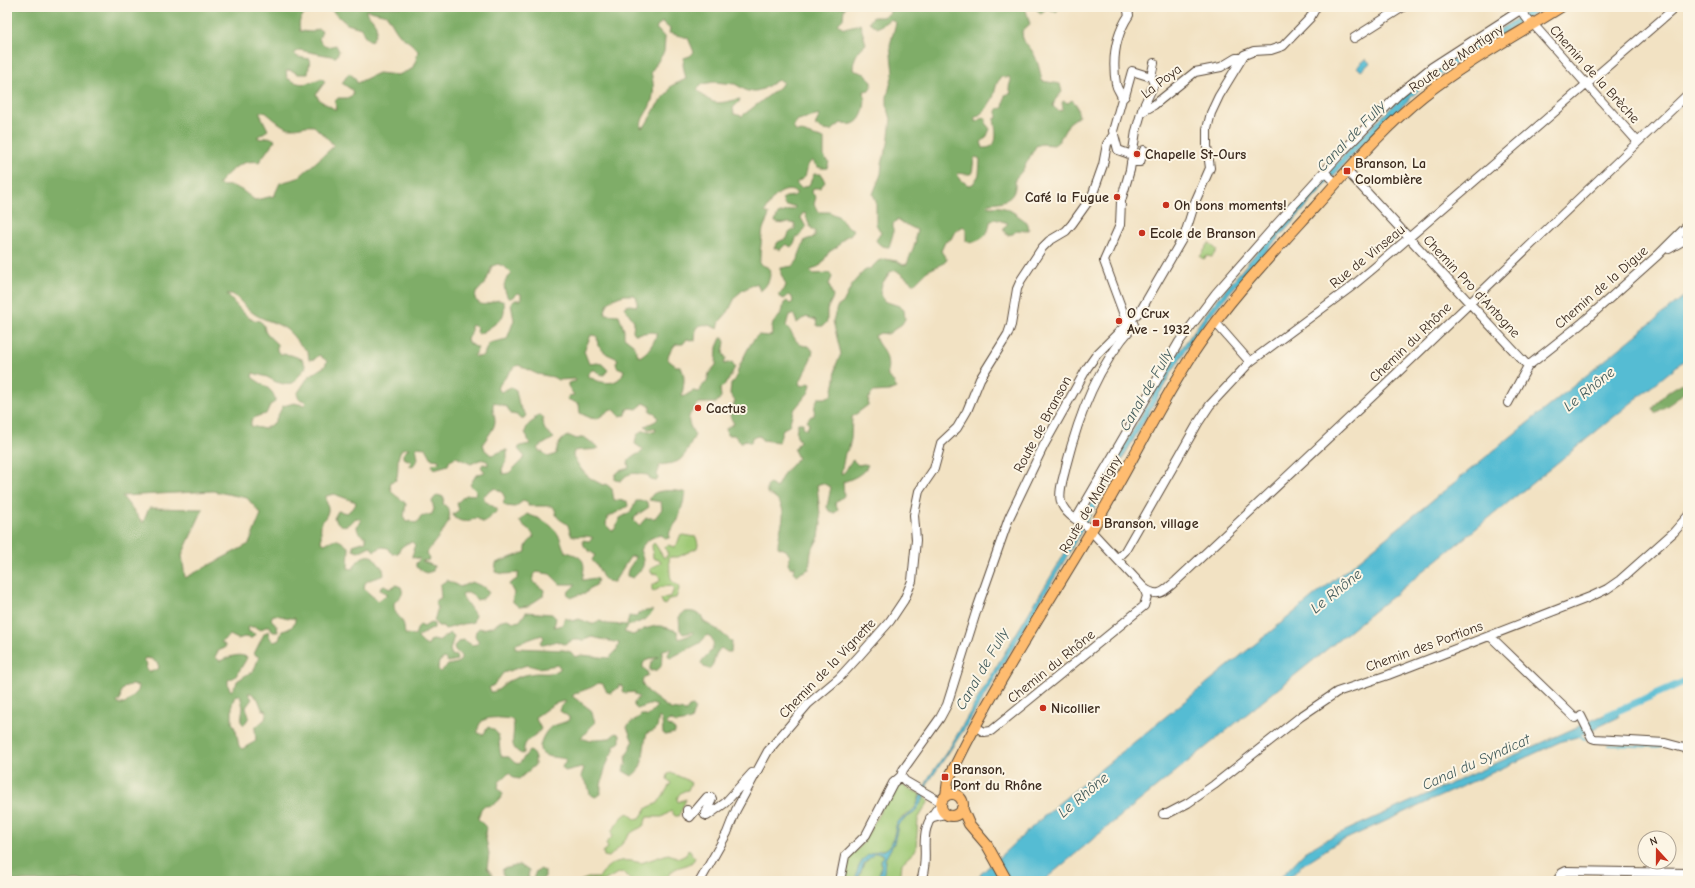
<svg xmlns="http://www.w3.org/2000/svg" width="1695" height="888" font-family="'Comic Neue',sans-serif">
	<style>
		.green { fill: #9fc976; stroke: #6d7a4a }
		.forest { fill: #7fad67; stroke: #5d6c42; fill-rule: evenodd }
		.water { fill: #55bcd3; stroke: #487378 }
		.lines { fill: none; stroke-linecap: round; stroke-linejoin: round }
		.stream { stroke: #55bcd3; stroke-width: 2 }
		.canal { stroke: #55bcd3; stroke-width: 7 }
		.minor-casing { stroke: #564637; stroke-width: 10 }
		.major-casing { stroke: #564637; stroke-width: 12 }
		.minor { stroke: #fff; stroke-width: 8 }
		.major { stroke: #febc70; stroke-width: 10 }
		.poi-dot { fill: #c8321e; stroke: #fcf5e5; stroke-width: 1.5 }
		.labels { text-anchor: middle; stroke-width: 4; stroke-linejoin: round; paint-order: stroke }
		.street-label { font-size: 14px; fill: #3b2a1e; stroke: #fcf5e5 }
		.poi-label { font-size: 14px; font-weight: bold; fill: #3b2a1e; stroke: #fcf5e5; text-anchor: start }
		.water-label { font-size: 15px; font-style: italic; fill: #445d5d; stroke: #fcf5e5 }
	</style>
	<rect width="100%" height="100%" fill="#fcf5e5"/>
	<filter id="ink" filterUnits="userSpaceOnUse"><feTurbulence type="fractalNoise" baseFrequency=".025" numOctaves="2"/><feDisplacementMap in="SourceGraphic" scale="8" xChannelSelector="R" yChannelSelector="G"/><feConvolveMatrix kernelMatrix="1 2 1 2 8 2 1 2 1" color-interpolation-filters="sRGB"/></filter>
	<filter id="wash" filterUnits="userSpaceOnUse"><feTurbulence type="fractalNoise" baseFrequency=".012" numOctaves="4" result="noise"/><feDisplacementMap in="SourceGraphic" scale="16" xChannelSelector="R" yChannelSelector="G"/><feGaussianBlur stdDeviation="0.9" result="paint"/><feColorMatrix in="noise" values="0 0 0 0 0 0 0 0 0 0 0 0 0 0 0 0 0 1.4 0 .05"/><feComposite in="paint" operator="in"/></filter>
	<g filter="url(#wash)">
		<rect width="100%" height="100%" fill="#f2e2c3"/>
		<path class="green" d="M1209,243L1217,250L1212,257L1207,256L1204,259L1200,257Z
			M683,535L696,537L698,544L697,548L678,557H670L669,559C671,568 667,583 678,585L679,589L676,598L669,599L665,605L663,604L661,599L671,596L674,589L671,586L661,587L653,592L652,590V585L660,581V578L657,573L652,574L650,569L660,563L661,561L653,558L652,545L654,543L655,544L664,558L668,555L665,547L668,545L674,547L677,545L680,536Z
			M671,773L685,779L691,783L688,790C682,791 679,793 677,799L678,802L686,799L679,816H675L671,811L662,817H647C645,820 646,823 643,826C639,829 634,830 630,834C623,843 617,850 609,857L604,856L603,852L608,848L606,843L612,837V830C618,824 621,816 628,813L635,819L640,818L647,808L658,803L671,783L667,779L668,774Z
			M895,785H902L920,794C916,814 909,810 897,822L892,843L888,848C884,850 879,850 875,852C864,856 856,869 856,881H844L847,859L861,846Z
			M924,797L929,801L918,819L916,850L902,863L900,881H879L883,874L885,859L894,843L898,825L903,820L914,813Z
			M688,850L691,851V854L695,857C693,866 682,865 675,869C671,871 669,876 666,878C660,882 639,881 631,881L623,872L616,874L604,881H580L588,878H599C609,860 623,858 641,863L668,854L680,858L686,855Z
			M875,853L883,854L884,856L881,860C882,868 880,874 875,881H858L864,863Z"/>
		<path class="forest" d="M7,7H309L308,12C300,17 298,21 300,31L312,32L318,29L322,31L319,39L322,44L327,47L336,45L339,51L336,57L299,50L294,54L298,57L310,59L308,74H298L291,70L286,71L287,78C302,87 306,84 322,78L325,82L316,94L319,100L336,110L335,101L338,98H347L353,95L352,90L342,83L349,73L355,78L357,83L378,73L398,75L412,69L416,60L418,51C413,44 407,41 401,36C395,30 392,22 387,15L366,10C367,16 370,15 373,20C379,27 376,35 371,41L365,37L361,28L347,24L330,9L320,7H846L844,9L843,19L838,24L844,28L860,24L866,44C857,51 853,59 853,70L865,74L872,81V85L869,90L864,91C867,106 862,131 841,123L831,131L824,130L815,125L820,115L798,120L793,126L796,132L802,131C809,136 817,136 824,139V157L829,162L827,168C818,169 816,166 812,160L808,165L805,177L796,183L801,188L809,185L814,174H821L825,182L820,188H813L812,193L816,197L814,204L818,212H829L840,217L845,225L854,230L850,235L845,237L837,247L829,252L821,265L810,271L813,274L830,273L832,277L829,284L833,297L827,310V322L823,326H817L816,320L807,317L802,319L797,323L794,315L791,314L788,318L786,326C795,334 794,347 809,346L813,351L810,361L799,384L802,386L808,383L811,384L809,392L793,411L789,426L783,429L779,442L762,440L760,436L752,437L751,443L745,440L741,443L734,435H727L726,428L734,424L730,416L735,401L730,394L731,384C739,378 736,373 740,365C745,355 750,342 758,335L769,336L772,335C770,320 776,323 782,312C783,310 783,306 784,303L787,301L790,304L793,302L792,297L789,295L784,299L779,297V294L784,290L786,285L781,274V268L793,266L798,260L799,255L805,240L815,237V231L810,227L805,213L802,214L801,218L806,227L803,232L796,238L795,242L791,247L786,244L780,250L774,248L778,242L787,238L789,233L795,229V224C788,221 783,226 775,222L778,214L794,209L795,206H785L782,199L786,197L794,196L797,193C783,184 770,200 765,212L769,214C768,220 765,223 763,229C762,235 759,259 760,264L769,268C772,276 768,286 760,291L757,283L743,290L736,296L728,312L720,321L718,329C709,325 704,322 696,328L695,341L687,339L683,344H676C672,349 667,354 668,360L676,366H680C686,375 684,384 682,394L683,397L693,391L699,392L701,390V387L707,382L709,373L716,365L717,347L721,338H723L725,342L723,353L726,358L724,364L732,362L735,367L728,381L720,389L721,397L716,403H699C687,417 685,418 695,435C691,443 685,459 676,462C671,464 665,464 660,465L657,475L658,479L656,481L651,480L648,475C635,474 630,470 621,481L615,480V475L619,471L629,468C625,456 638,456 644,450L635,444C637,429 642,430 655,432L656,428L648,429L645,426L656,421L658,418L655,413L650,411V406L644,403L637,409L631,408L627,409L626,415L619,416L616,411L611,409L597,419L590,418L580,413L579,404L567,399L569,396L574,395L568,386V383L576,381L575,379L558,380L553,377L537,374L518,365L513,368L497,388L501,392L511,387L516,390L519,405L526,415L524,418H519L517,415L511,414L507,407L494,402C491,409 495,414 495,421C495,429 486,438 483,444L485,450L491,455C498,454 501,450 507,450V459L502,469L503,474L509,473L525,457L518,449L520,446L530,444L525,432C527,426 529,423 535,420V417L540,415L544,418L542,422L545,430L554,438L537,448L539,451L543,452L548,457L556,454C556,448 562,435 570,436C572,437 574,438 577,439L584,437L599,448C592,451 582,449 574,451L573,456C583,473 585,476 603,485L606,484L612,489L614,500L627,501L628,506L607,518L606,525L612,531L615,529L620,518L631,512L636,501H646L649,507L637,515L633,520L639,526L646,518H655L662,509L661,502L649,500C651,498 651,496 653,494C660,489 679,490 686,493L678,520L670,531L669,538L665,539L662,535C652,536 645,541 640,550C646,566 644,567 633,578L627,576C627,566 634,565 635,556L630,557L614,582C603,582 602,575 598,567C597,565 594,563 592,560L595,555C589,550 583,549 583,540L589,541L593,538C587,534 578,538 571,535L568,525C561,519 556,520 555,509L551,506H528V503L523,501L515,507L506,506L503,503L505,498L502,492L495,488L483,496L485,501L497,509V512L493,514L486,522H482L477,518C466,521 463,524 454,517L453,514L459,510L457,504C461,498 466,493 474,495L477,492L470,485L476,475L485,472L481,467L483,464L488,465V462C481,457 478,461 471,464L456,457L450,460L448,465L434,469L432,467L433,464L439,463V460L432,459L426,448L416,447L418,459L412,467L410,466L411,461L403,458V454L409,448L402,449C395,458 400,470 396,480L391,482L390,486C392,497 400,496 406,504L404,517L405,521L407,522L410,521L415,523L419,521L420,517L432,514L434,509L432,501L437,495L444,497L443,504C463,516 432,542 427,553L429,560L422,561L434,566L433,571L426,573L416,567V563L420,559L412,557V555L414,552L413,550L415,545L412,542C406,543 400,547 398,553L393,554L389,551L388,548L382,547L374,551L370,546L358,552L353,550V545L366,541V537C360,534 357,533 357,526L361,522L360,519L356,518C348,526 342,530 334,518L338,511L347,513L355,506L356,502L334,494L326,496C325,501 329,506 328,511C327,517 322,520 321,525C320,530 322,536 321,542L325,544C336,537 339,539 349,548L348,568L353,569C357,561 362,554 372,556L383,569L384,575C378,578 371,578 365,583L364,589L378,601L388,594L380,590L381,586L385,585L389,589L396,585L401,587C405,595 399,598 394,603C394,614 397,613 402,621C405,625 404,630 405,634L415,635L418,627L420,625L424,627L430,623L434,624V628L419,636L418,638L424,644L428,646L430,641L433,640L438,641L450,633L454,636L450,650L452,655L456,656L457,660L448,662L444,658L439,662L438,669L440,672L448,665L457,663L461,660V656L455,650L454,646L459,641L464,640L472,645L477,644L479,642L475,636L476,631L479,628L483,629L494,626L502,620L507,619L514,622L520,621L526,612L552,614L556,618L554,627L562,625L565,618L573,621L579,619L592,624L600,621L607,624L627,625L629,616L636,617L641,612L652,610L653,612L645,620L628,626L624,632L633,635L644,629L656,626H661L677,631L679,639L693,634V632L683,634L680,630L679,617C685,609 693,611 701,615L704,622L718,630L732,642L731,652H727L721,648C712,656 717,662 709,669L704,667L701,663C704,655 719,650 711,637L707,635L700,643L670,658L668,655L671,648L663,650C659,661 667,670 650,671C649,663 653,660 659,656L645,661L643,664V668L647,671L648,675L643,678L642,684L650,694L670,709L686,711L689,707L693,706L695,708L691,720L677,723L669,720L666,723L675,730V733L665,735L663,733L662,720L659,717C656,729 660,729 647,733C644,742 644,761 639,769C637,772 634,774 632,776L623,771L624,766L627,764L626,756L633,742L627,727C631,721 637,720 641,715H645L647,717L657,706L652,704L637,709L634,706V703L639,697L635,695V692L624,693L622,691L623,686L619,685L618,688L611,693L607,692L603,684L598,683C590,690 579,690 572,696L591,710L595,722L581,738L591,741L595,739L610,738L616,733L620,735V742L614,746V751L609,757C609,762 606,764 605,769C603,778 600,785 601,794L595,797L590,794L588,786L581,776L584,768L581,767L565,771L562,767L566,760L565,759C559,757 549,758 543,754C535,749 545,731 551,727C557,724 564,723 569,720V717L560,711V707L566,702L565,701C551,703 547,710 535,717L541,729C535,738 522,739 524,753L522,754C505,747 518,733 512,719C499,718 477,713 478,733L483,735L488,727C505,733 496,745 502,757H509L515,763L519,764L529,751L532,752L535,758V765L519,779L514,778L509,773L499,782L498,788L503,794C498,803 494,806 484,806L481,809L478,819L486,827L485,834L489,854L487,868L491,873L495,881H7ZM662,22L670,29L669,33L688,38L694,52L690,56L684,58L683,65L686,79L671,86L668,93L658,104L645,126L641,128C641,119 645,115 649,108C655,96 654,84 651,72L664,52L665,38L656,28ZM778,80L783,82L780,87L742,116L734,114L733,108L739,102L740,99C718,103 714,108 697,89L703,84L714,82L735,84L747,91H756L763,89ZM259,112H265C272,117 283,129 292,128C301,128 303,125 314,126C320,133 329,138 334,146L298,178L280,183L274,196L255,200C247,195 241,187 230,186C225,185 223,187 218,184C230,171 240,159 259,162L275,140L269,137L261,139L257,137L268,130ZM498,264L505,267L512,274C502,282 503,287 508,298H511L518,293L521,294V300H515L511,304L514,320L507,339L489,343L483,356L478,357L474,356L478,348L468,343L467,339L471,333V326L474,325L477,328L476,332L478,334C483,333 487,329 492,326C503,318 505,316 504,302C492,295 486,313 475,299L476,293L486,282L492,266ZM227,294H232C241,300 246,309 256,315C266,321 276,322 286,329C295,336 299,346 308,351L309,360L315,359L319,355L327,361L325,366L309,376L297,394L299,399L305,401L306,404L303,405L294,403L283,406L274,423L264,429L251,426V420L258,416L266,414L270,405L275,402C276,389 260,384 252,377L253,373L267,377L276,382L284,384L293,383L306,367L302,359L291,355L281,354L277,351V344C274,341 269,337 266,333C264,330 265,327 263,324C259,319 255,321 251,319C247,317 228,297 227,294ZM624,295H634L637,298V306L629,305L624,307L634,321L633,331L635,334L652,332L657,333C655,342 647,354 639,357L633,344L624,337V330L619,315L605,314C606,301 612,299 624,295ZM591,335L597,336L598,346L607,354L618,359L616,363L617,367L624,370C620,388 598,384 587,375L592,370H595L599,374L604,375L608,370L602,364L597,363L589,364L584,351ZM213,491L247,498L261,514L249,544L185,578L182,555L203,509L149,508L143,523L122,496ZM273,615C281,615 287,619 295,618C296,625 289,630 282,631L279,640L274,642L270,638L268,631L264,634L254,654L259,657L254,670L237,681L236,685L231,691L228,686V680C230,679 233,678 235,677C236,676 247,659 247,657C238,653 229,657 220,661L215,657L218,651L225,648V645L221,642L230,635L238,639L244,637L252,638L255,634L249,632L248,627H255L260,630L269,625L273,632H278L277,626L271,619ZM542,635L544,638L540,643L544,645L557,641L564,644L573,640H584L592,637L619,643L617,650L609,658L582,655L575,657L571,652L564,650L515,648L516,644ZM145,658L152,659L158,664L159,668L151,672L146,669L147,664L143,661ZM527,665L539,668L557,665L561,668C551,677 541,671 530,674C523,675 515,678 509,681C501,685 501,691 491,692L489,688L495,684L503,673ZM131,685L139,686L138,691L125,704H118L117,702L120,700L121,691L126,686ZM248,693H251L258,699L262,709L267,711L265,719L255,728L256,741L242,749L239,746L236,731L232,722V704L235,696L240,695L243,707L241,722L244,725L249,717L246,707L252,699Z
			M892,7H984C992,9 1014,7 1025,7L1030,24L1022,31L1023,41C1036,51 1039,66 1042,81L1060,84L1062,92L1055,100L1053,106L1057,110L1061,111L1063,108L1062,103L1063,101L1068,103L1072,100L1076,104L1079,116L1069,123L1059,141L1054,145L1041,144L1036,146L1022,171L1015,179C1017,198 1007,202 989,203L987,206C992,208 996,206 1000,207C1010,208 1019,217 1027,222L1029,229L1026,231L1017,230L1013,234L1007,235L1003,229L1008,223L995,219L990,222C989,235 983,239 971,243L966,241V230L963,226L955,231L951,239L945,242L941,251L947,260L944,263L927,271L914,284L896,270L890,272L882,284L880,293L884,301L899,306L904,310L905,319L902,324L888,334L880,333L875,336C877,345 883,348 886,356C889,363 887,370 888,377L894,382L896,388L889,391L873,392L869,398L868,405L852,417L851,439L849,448L845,453L841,474C848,472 847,464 853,460L858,465L864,464L868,465C863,475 852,479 843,482L844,496L835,503L838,509L835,513L829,511L827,507L831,487L822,483L817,485L821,524L819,537L811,552L809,569L796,575L794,572L795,566L791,568L788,564L790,556L786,550L778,547C778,524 795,508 767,493V487L769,483L776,488L784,473L798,458L794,450L800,441C795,435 796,431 798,423H803V427L806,430L809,425L807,421L811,416H814L815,405L818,398H825L832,395L835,380L836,365L841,354L833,321L837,307L843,303L853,283L864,271L871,268L878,261L884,259L897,261L903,265L907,264L916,241L915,238L917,230L897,220L893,224V234L889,247C884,247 878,245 876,240L881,233L876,224V201L873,194L881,174L882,163L888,144L891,119L887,105V97L893,73L890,45L896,23L891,19L877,28L869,22L873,17H882L889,14ZM1001,77H1009L1011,81L1009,86L1011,93L1005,95L1003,108L997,109V118L994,119C996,132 1000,149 983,148L981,142L986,138L990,129L986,124V119L983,117L976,122L974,118L978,116L986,109L993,98L997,83ZM976,157L980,159L979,175L973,184L968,185L961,180L957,174C962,172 967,176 972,173L974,159Z
			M1036,7H1058V10L1056,12L1047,8L1041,13L1037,10Z
			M1688,380C1688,395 1669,404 1657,412H1655L1653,409C1661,394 1674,388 1688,380Z
			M527,514C540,519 553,523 560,538C562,543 562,547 566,552C585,557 586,562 582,580C588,580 592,577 598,579L596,585L589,589L585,594L577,595L571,598L567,593L576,584H560L550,574L536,572L533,575V582L544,590L543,596L528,606L519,607L512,601L514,593L509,584L517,579L519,573L504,574L495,572L496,563L526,552C525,544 529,542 534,537C532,530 524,527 519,521Z
			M447,580L460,587L472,582L486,588L489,593L482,599L476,600L471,593H464L462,596L475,615L473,622C468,624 464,623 459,625C454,626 451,628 445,629L443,626H438L434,621L438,607L435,604L436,600L441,598L440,585Z
			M520,865L529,871L528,878L533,879L536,871L540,869L545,871V877L540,881H507L502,873L503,869Z"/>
		<path class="water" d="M1535,7H1546L1474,51L1422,87L1355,152L1216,308L1193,338L1172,372L1058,572L967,725L928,783L923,800L914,813L903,820L898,825L894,843L885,859L884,872L879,881H875C880,874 882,868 881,860L884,856L883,854L875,853L864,863L857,881H856C856,868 862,856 875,852C880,850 886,851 890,846C894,840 895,830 897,822L911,813L916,807L929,777L950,747L996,667L1062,558L1086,513L1173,360L1211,307L1261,247L1356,142L1404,95L1433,72Z
			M1366,59L1370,63L1361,71L1357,67Z
			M1688,293V357L1111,824L1043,881H973L1053,808Z
			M1615,710L1619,717L1577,737L1562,741L1335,844L1302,865L1287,881H1277L1305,852L1325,840Z"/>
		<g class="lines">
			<path class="stream" d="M1577,735L1585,739
				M1608,745L1662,747"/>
			<path class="canal" d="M1608,715L1688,680"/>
		</g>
	</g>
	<g filter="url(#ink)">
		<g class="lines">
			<defs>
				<path id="minor" d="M1127,7L1129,15C1115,36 1112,60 1116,84C1117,90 1122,94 1122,99L1113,131L1118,150L1132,155
					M1518,7L1532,25
					M1533,24L1637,141
					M1354,38L1403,7
					M1122,99L1125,96L1132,71L1151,77
					M1142,112L1154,105L1195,72L1221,67L1236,58H1242
					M1131,162H1140L1144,150
					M1347,171L1528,366
					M1324,172L1336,183
					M1669,249L1688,238
					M1215,322L1250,362
					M1127,323L1104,261L1120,225L1121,201L1130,170L1136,131L1142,110L1154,84L1151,77L1154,63
					M1508,403L1528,366L1581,324L1658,255L1688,225
					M1076,519L1179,342L1216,293L1274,227L1342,152L1400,93L1432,67L1525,7
					M1092,529C1082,524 1064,514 1061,502C1058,491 1064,477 1066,466C1079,414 1098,365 1134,325L1132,320
					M1117,559L1125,551L1198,423L1210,405L1250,362L1351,287L1375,267L1676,7
					M1144,588C1159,599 1164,591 1176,581L1395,375L1688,94
					M1490,636L1575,718
					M1581,716L1592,738L1595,739L1665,743L1688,749
					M975,726L984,732L991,731L1144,606L1147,596L1144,588L1091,531
					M941,802L905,781L901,776L903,770L940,718L947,705L978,606L1009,518L1044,445L1087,368L1097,354L1141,310L1185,234L1195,202L1210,168L1207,146V129L1211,113L1219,96L1244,55L1254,51L1271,50L1283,46L1310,18L1316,7
					M687,810V815L690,817L707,797H711L712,799L705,815L707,816L725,803L752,773
					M1163,814H1167L1188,803L1214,785L1300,717L1337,692L1388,675L1590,597L1607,589L1620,580L1674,532L1688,516
					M930,818L945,814
					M700,881L727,833L736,810L768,751L808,704L839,678L860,655L890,621L904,600L912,581L916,540L914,515L919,491L934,469L941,443L957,428L967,411L980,379L1008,334L1011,325L1017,289L1021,280L1042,248L1049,241L1066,231L1072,224L1092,196L1103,165L1107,144L1114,134
					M840,881L845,856L866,835L893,783L901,776
					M921,881C932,849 913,835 941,804
					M1557,881L1562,873L1566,871L1688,873"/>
				<path id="major" d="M941 805a11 11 0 1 1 22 0a11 11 0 1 1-22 0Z
					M946,796L948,780L952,772C994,685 1048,604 1097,521C1130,466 1158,407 1194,352C1228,300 1273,253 1315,207C1349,169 1383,128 1423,96C1466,62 1515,36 1561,7
					M962,808L969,824L987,845L1007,881"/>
			</defs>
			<use href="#minor" class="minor-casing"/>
			<use href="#major" class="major-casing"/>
			<use href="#minor" class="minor"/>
			<use href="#major" class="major"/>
		</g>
	</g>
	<g class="poi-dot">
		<circle cx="1137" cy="154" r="4"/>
		<rect x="1343" y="167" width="8" height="8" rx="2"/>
		<circle cx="1117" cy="197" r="4"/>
		<circle cx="1166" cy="205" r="4"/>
		<circle cx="1142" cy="233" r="4"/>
		<circle cx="1119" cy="321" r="4"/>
		<circle cx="698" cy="408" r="4"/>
		<rect x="1092" y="519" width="8" height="8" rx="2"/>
		<circle cx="1043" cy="708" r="4"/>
		<rect x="941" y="773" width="8" height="8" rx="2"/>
	</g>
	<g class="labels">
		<g class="street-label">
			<text transform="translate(1456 58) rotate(-34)" y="5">Route de Martigny</text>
			<text transform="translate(1595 74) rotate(48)" y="5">Chemin de la Brèche</text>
			<text transform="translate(1161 81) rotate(-37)" y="5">La Poya</text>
			<text transform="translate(1367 256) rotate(-39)" y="5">Rue de Vinseau</text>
			<text transform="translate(1472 286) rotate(47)" y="5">Chemin Pro d'Antogne</text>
			<text transform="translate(1601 287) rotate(-41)" y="5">Chemin de la Digue</text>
			<text transform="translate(1410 342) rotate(-44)" y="5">Chemin du Rhône</text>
			<text transform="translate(1042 424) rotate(-62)" y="5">Route de Branson</text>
			<text transform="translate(1090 504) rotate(-60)" y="5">Route de Martigny</text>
			<text transform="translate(1424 646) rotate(-20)" y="5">Chemin des Portions</text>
			<text transform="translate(1051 666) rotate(-39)" y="5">Chemin du Rhône</text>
			<text transform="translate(827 668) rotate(-46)" y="5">Chemin de la Vignette</text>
		</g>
		<g class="poi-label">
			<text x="1145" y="159">Chapelle St-Ours</text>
			<text x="1355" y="168">Branson, La<tspan x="1355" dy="16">Colombière</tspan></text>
			<text x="1109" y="202" text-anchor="end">Café la Fugue</text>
			<text x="1174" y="210">Oh bons moments!</text>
			<text x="1150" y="238">Ecole de Branson</text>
			<text x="1127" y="318">O Crux<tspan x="1127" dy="16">Ave - 1932</tspan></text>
			<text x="706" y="413">Cactus</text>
			<text x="1104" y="528">Branson, village</text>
			<text x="1051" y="713">Nicollier</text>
			<text x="953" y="774">Branson,<tspan x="953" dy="16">Pont du Rhône</tspan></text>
		</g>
		<g class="water-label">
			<text transform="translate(1351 136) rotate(-46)" y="5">Canal de Fully</text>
			<text transform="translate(1589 389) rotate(-39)" y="5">Le Rhône</text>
			<text transform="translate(1146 390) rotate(-60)" y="5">Canal de Fully</text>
			<text transform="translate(1336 591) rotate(-39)" y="5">Le Rhône</text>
			<text transform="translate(982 669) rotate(-60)" y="5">Canal de Fully</text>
			<text transform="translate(1476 762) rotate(-24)" y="5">Canal du Syndicat</text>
			<text transform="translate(1083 795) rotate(-40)" y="5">Le Rhône</text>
		</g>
	</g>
	<rect width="1695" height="888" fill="none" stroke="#fcf5e5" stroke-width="24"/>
	<g transform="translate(1657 850) rotate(339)"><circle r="19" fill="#fcf5e5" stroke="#afa495"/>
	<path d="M0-3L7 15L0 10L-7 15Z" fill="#c8321e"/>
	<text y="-6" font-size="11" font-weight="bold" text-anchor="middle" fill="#3b2a1e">N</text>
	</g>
</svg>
